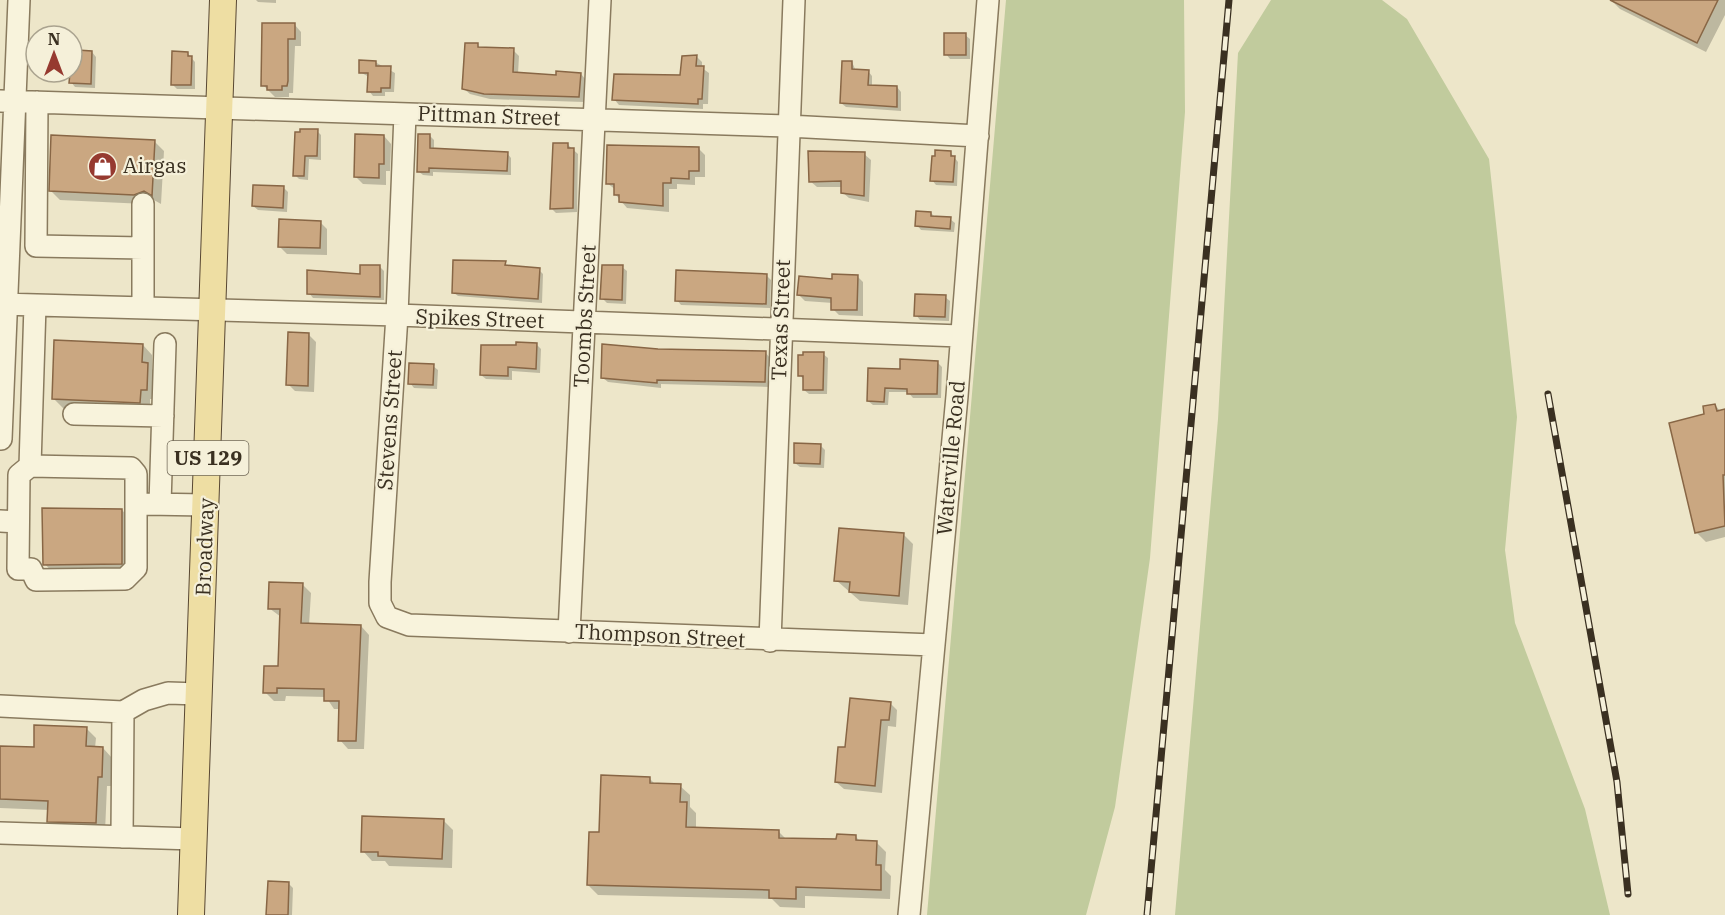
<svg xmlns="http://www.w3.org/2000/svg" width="1725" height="915" font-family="'IBM Plex Serif',serif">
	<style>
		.green { fill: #c1cb9d }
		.shadow { fill: #0003 }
		.building { fill: #caa781; stroke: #886645; stroke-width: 1.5 }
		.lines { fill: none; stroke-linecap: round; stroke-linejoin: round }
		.minor-casing { stroke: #897a5e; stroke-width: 24 }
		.major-casing { stroke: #584732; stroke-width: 28 }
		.minor { stroke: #f8f3dc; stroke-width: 21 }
		.major { stroke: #eedea3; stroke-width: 26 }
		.rail-casing { stroke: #3a3021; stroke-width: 7 }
		.rail { stroke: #f5f0d9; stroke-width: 4.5; stroke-dasharray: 14; stroke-linecap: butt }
		.labels { text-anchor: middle; stroke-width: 4.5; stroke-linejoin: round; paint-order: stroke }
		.shield { fill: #f5f0d9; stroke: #726a58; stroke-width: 1.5 }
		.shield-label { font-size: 20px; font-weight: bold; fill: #3a3021 }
		.street-label { font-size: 21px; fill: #3a3021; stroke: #f5f0d9 }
		.poi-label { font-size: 21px; fill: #3a3021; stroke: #f5f0d9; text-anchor: start }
	</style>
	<rect width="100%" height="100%" fill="#ede6c9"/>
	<path class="green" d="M1006,0H1184L1185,112L1150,558L1115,807L1086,915H927Z
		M1271,0H1382L1407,19L1489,159L1517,417L1505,550L1515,623L1585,809L1610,915H1175L1218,419L1238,53Z"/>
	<path class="shadow" d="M256,0H276V3L258,2Z
		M1611,0H1725V15L1706,52L1620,9Z
		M294,24L301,32V46H295L293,93H289V97H275L263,85Z
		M965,35L970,39V59H950L946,54Z
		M477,45L481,49L513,50L519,56L518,74L557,77L581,74L586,80L584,102L490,99L470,94L464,89Z
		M92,52L96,57L95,88L75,87L71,82Z
		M187,53L195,62V89H177L172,84Z
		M696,56L702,62V68L709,73L708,104H703V109L619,105L614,99L682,76Z
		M375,62L395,73L394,92H385V96H373L369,91V77L360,72Z
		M852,62L856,71H868L872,76V86L897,87L901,92V111L846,107L841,103Z
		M317,131L321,135V160L309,159L308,180L299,179L295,175Z
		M384,136L391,144L390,171H386V185L363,184L356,177Z
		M430,136L434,140V150L507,153L511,158V175L433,172V176L423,175L418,171Z
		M154,141L164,151L161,204L154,200L145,204L60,200L51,191Z
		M568,145L578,154L577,212L556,213L551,208Z
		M699,149L705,155V177H695V185L677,184V189H669V212L627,208L615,194L616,190L607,183Z
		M950,152L958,162L957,186L936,185L932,180Z
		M864,154L871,160L869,202L849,198L842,192L843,187H817L810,181Z
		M283,187L288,192L287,212L258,210L253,206Z
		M931,213L935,217L950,219L955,223L954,232L921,230L917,225Z
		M320,222L327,229V255L287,254L280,247Z
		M505,263L509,267L539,270L543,274L542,303L458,296L453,292Z
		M380,267L384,271V300L313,298L309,293Z
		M622,267L627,271L626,304L607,303L602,298Z
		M766,275L771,280L770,308L681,305L677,300Z
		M857,276L863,282V316L839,315L833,309V303L805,301L799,295L833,280Z
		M945,297L950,301L949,321L920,320L916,315Z
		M309,335L316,342L314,392L295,391L288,384Z
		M143,345L152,355V369L157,374L156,399H150V412L63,408L53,398Z
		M537,345L541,349L540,373L512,371V380L486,379L481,375Z
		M658,350L765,352L770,358V387L661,384V388L608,382L602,377Z
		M823,354L828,358L827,394H809L804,390V380L800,375Z
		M937,362L942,367L941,398H913L908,392H889L888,405H873L868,401L901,371Z
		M433,366L438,370L437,389L414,388L410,383Z
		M1715,405L1721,412L1725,411V537L1706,542L1696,532Z
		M821,446L825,450L824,468L800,467L795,463Z
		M122,510L131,520L130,575L54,574L45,564Z
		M904,535L913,544L908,605L860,601L836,580Z
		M302,584L311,593L309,625L361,626L369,635L364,749H348L340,740V709H334L326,697L286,696L285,701H274L265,692L279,668L281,617L269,608Z
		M890,703L897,710L896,727L888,726L882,793L844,789L836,782L847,749Z
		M86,728L96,738L95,748H103L112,758L111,786H107L105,832L58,831L48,821L49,810L0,808V748L35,749Z
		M649,778L656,785L680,786L690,795V807L696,813V829L778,831L786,839L838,841L855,836L861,842H876L886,852L885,870L891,876L890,899L805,896V908L780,907L772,899L598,895L588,885L601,834Z
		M443,820L453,830L452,868L389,866L385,861H372L363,851Z
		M288,883L293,888L292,915H268Z"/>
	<path class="building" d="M1610,0H1718L1697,43Z
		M262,23H295V39H288V81L287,86H282V90H267V86H261Z
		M944,33H966V55H944Z
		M465,43H478V47L514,48L513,72L556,75V71L581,73L579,97L484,94L462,89Z
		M77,50L92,51L91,84L69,83L72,53H77Z
		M172,51L188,52V56H192L191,85H171Z
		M697,55L696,66H704L702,99H698V104L612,100L614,74L680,75L682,56Z
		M359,60L376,61V66H391L390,88H381V92H367L368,73H359Z
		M842,61H852V69L869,70L868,85L897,86V107L840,103Z
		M300,129H318L317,156H305L304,176H293L295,132H300Z
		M355,134L384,135V164H379V178L354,177Z
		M418,134H430V148L508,152L507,171L429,168V172H417Z
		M51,135L155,140L152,196L144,191L134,195L49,191Z
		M553,143H568V148H574L573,208L550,209Z
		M607,145L699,147V171H689V179L671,178V183H663V206L619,202V195H614V184H606Z
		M935,150L951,151V156H955L953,182L930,181L932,156H935Z
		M808,151L865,152L864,196L841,193V181L809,182Z
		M253,185L284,186L283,208L252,206Z
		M916,211L931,212V216L951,217L950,229L915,226Z
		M279,219L321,221L320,248L278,247Z
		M453,260L506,261L505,265L540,268L538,299L452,293Z
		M360,265H380V297L307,294V270L360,274Z
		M602,265H623L622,300L600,299Z
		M676,270L767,274L766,304L675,301Z
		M832,274L858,275L857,310H831V298L797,295L799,276L832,279Z
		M915,294L946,295L945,317L914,316Z
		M288,332L309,333L308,386L286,385Z
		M54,340L143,344L142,362L148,363L147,390H141L140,403L52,399Z
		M516,342L537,343L536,369L508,367V376L480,375L481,345H516Z
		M602,344L658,349L766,351L765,382L657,380V383L601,378Z
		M803,352H824L823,390H803V376H798V355H803Z
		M900,359L938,361L937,394H907V389L885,388L884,402L867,401L868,368L900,369Z
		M409,363L434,364L433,385L408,384Z
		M1715,404L1717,411L1725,409V475H1723L1725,526L1695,533L1669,423L1704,414L1703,406Z
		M794,443L821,444L820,464L794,463Z
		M42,508L122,509V564L43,565Z
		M839,528L904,533L899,596L849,592L850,582L834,581Z
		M269,582L303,583L301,623L361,625L356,741H338L339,701H324V689L277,688V693H263L264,666H278L280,609H268Z
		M850,698L891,702L889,720H881L875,786L835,782L838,747H845Z
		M34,725L87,727L86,746L103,747L102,777H98L96,823L47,822L48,801L0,799V746L34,747Z
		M601,775L650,777V783L681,784L680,802H687L686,827L779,830V838L836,839L837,834L856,835V840L877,841L876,865H881V890L796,887V899L769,898V890L587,885L589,832H599Z
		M362,816L444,819L442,859L378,856V852H361Z
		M268,881L289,882L288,915H266Z"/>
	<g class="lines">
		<defs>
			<path id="minor" d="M0,101L788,126L978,136
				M37,102L36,246L143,248
				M405,114L397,315L380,582V603L387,617L409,625L934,645
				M0,304L397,315L960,336
				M143,308V204
				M74,414L163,416
				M1,439L19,0
				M30,466L19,475L18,569H31L36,580L125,579L136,568V474L131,468L30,466L35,305
				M146,504L206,505
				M160,504L165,344
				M0,521L18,522
				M569,632L600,0
				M770,641L794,0
				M0,706L123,712L144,700L168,693L199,694
				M0,833L194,839
				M122,837L123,712
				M909,915L957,396L988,0"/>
			<path id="major" d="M191,915L223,0"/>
		</defs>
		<use href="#minor" class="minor-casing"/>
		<use href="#major" class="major-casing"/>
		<use href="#minor" class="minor"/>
		<use href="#major" class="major"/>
		<defs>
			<path id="rail" d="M1548,394L1617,782L1628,894
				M1147,915L1229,0"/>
		</defs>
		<use href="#rail" class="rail-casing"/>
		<use href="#rail" class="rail"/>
	</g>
	<defs>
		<symbol id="shop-disc" viewBox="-11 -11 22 22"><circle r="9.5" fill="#963a30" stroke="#f5f0d9"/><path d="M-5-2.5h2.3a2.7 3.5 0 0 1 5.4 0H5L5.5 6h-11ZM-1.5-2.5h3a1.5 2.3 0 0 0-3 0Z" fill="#fff"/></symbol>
	</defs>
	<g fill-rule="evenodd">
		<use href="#shop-disc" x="86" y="150" width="33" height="33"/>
	</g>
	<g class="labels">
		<rect class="shield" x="167.5" y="441" width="81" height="34" rx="4.5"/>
		<g class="shield-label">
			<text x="208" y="465">US 129</text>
		</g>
		<g class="street-label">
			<text transform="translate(489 116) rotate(2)" y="7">Pittman Street</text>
			<text transform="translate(585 316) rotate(-87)" y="7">Toombs Street</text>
			<text transform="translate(480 319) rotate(2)" y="7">Spikes Street</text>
			<text transform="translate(781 320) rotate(-88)" y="7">Texas Street</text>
			<text transform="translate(390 420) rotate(-86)" y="7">Stevens Street</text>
			<text transform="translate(951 458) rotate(-85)" y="7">Waterville Road</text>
			<text transform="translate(205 547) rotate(-88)" y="7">Broadway</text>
			<text transform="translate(660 636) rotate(3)" y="7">Thompson Street</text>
		</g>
		<g class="poi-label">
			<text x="123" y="173">Airgas</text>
		</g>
	</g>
	<g transform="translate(54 54)"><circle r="28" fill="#f5f0d9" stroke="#aaa38f" stroke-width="1.5"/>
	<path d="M0-4.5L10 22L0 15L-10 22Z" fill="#963a30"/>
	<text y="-9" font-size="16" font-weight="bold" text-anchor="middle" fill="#3a3021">N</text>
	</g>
</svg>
